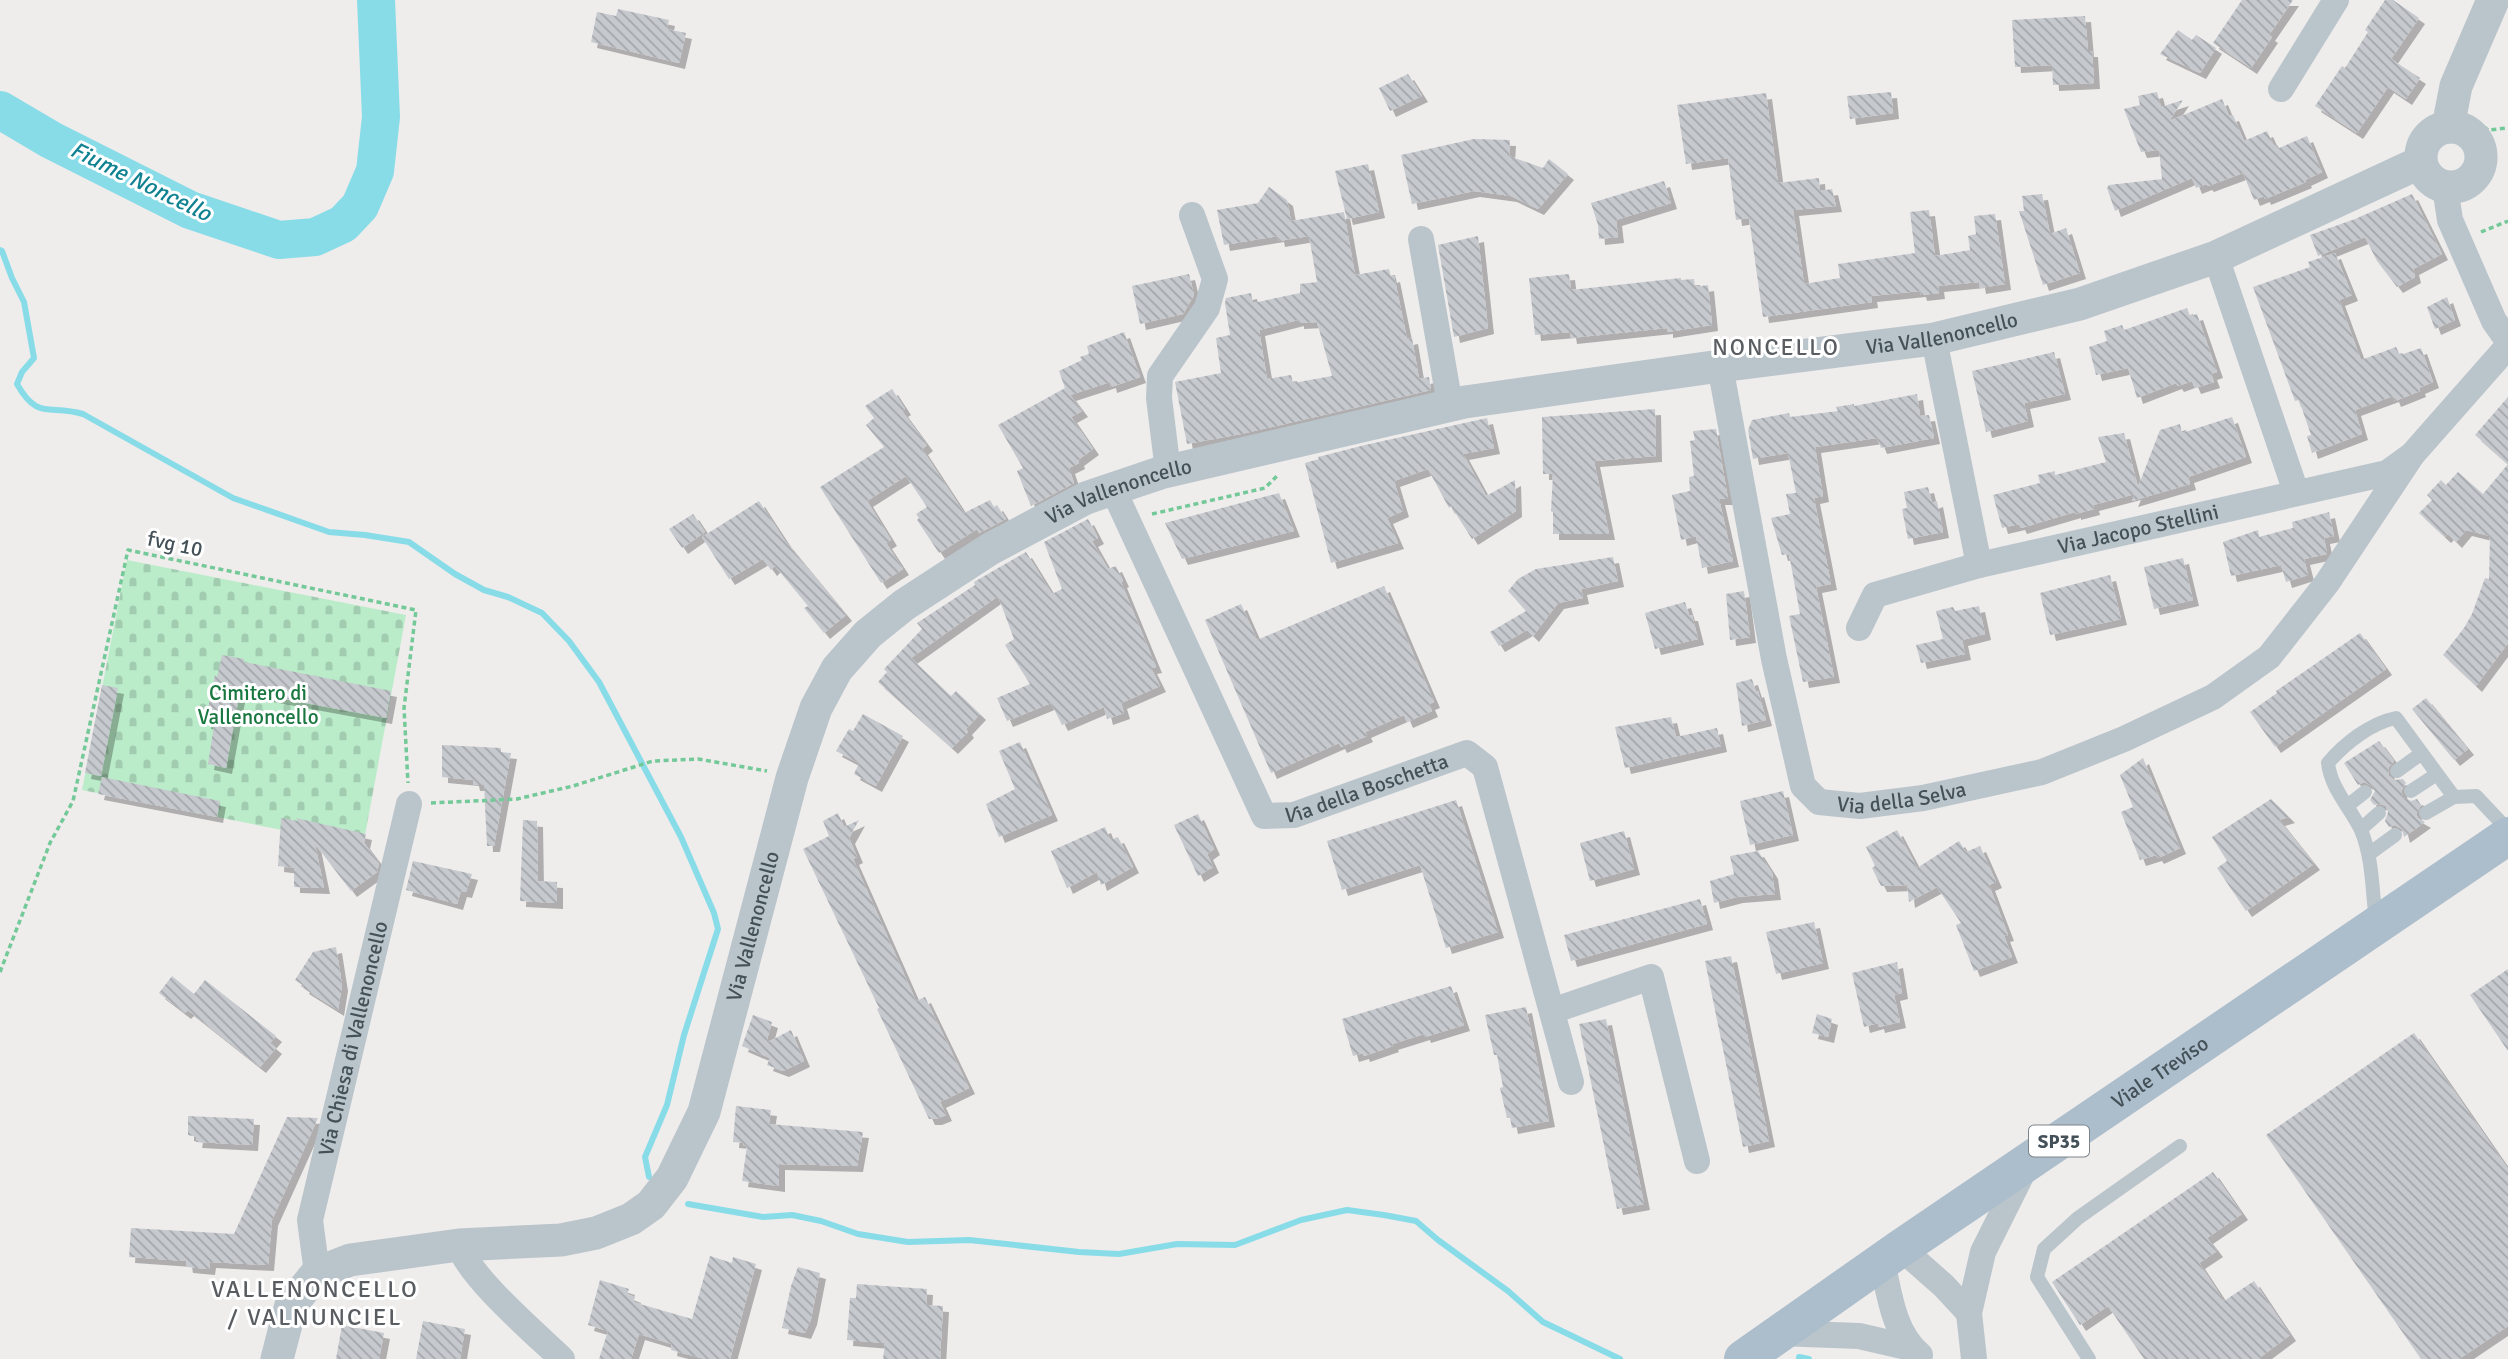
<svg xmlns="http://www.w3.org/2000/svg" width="2508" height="1359" font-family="Signika,sans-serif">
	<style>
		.cemetery { fill: url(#cemetery-stones) }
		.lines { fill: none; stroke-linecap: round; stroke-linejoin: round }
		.stream { stroke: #88dce8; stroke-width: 6 }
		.river { stroke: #88dce8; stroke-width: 38 }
		.building { fill: url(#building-back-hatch); fill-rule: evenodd; filter: url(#shadow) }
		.path { stroke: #73c998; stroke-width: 3.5; stroke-dasharray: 5 3.5; stroke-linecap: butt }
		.service { stroke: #bac5cb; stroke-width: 14 }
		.minor { stroke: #bac5cb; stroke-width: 26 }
		.tertiary { stroke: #bac5cb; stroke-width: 33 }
		.primary { stroke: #acbecb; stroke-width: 38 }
		.labels { text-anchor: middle; stroke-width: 6; stroke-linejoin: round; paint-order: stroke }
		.shield { fill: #fff; stroke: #7d858b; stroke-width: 2 }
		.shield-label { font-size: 19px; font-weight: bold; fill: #455159 }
		.street-label { font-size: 21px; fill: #455159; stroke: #fff }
		.park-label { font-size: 21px; fill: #197740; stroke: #fff }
		.water-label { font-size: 23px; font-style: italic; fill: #108292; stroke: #fff }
		.neighbourhood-label { font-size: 23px; letter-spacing: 2px; fill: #595d61; stroke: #fff }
		.quarter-label { font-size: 24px; letter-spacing: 2px; fill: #595d61; stroke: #fff }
	</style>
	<defs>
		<pattern id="cemetery-stones" width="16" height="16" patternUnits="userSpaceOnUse" patternTransform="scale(1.75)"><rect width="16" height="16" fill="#baecc9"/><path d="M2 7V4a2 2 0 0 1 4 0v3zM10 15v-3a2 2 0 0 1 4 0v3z" fill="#a1ccaf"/></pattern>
		<pattern id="building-back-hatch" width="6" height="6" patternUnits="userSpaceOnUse" patternTransform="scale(1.75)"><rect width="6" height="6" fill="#c6cacf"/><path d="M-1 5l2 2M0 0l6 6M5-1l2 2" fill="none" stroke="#a3a6ab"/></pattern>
		<filter id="shadow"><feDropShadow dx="6" dy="6" stdDeviation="0" flood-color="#0004"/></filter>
	</defs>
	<rect width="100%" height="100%" fill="#efecec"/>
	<path class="cemetery" d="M127,560L406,615L365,835L347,843L82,790Z"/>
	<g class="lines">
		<path class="stream" d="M0,250L2,251L12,278L24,302L34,358L22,372L17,384C38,421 49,404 83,414L233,498L329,532L365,535L409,542L455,574L484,590L508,597L542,613L569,641L599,682L681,837L714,913L718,929L684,1035L667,1105L645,1157L649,1177
			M688,1204L763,1217L792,1215L821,1221L858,1234L908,1242L969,1240L1079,1252L1119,1254L1177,1244L1235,1245L1301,1220L1347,1210L1384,1215L1416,1221L1438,1240L1508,1291L1543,1322L1620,1359
			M1799,1357L1809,1359"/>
		<path class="river" d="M0,110L51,140L190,210L279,240L315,237L343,224L360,206L375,171L381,117L376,0"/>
	</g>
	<path class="building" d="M2242,0H2293L2269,35L2272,37L2251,68L2213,43Z
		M2385,0H2393L2419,18L2391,59L2420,78L2406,99L2388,87L2357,133L2315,106L2342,66L2345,68L2368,32L2365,30Z
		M618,9L669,20L667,29L686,33L679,63L591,42L597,12L616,16Z
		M2085,16L2088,51H2092L2094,83L2053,85L2052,65L2015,67L2012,20Z
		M2178,30L2192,40L2196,35L2216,48L2200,73L2160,54Z
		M1408,74L1422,96L1390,111L1379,88Z
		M1891,92L1893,113L1850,119L1847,96Z
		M2157,92L2161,107L2183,100L2169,121L2222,99L2229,116L2233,115L2244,141L2267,131L2274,146L2277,145L2279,148L2307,136L2322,172L2305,180L2306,182L2265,199L2264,196L2254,200L2243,173L2208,186L2206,184L2196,188L2192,178L2115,211L2107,188L2109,185L2162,179L2159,150L2141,152L2124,109L2140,105L2138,96Z
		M1766,93L1778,183L1819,178L1820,191L1832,189L1836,206L1793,210L1804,284L1840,278L1838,264L1915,253L1910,212L1929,210L1935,256L1970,250L1968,236L1976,234L1974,216L1995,214L2005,284L1980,288L1979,282L1938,286L1939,293L1921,295L1920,291L1871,296L1872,302L1763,317L1749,218L1736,220L1728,158L1686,164L1677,105Z
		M1474,139L1510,140L1509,156L1543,168L1549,159L1568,174L1538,209L1511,196L1474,191L1412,204L1401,155Z
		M1368,164L1379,212L1347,219L1335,171Z
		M1664,181L1671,203L1616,220L1618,237L1599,239L1598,225L1591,203Z
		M1269,187L1287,200L1291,221L1344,212L1355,275L1389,269L1391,277L1394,276L1407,339L1412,338L1419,379L1429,377L1431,390L1241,434L1187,444L1175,382L1221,373L1216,338L1230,335L1225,303L1226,298L1251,293L1253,303L1300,293V284L1317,282L1309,236L1279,241L1278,236L1224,245L1217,210L1258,203ZM1298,320V323L1317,322L1332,376L1293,383L1291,375L1267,379L1259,330Z
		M2042,194L2050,234L2066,228L2080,273L2043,285L2019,211H2024L2022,196Z
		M2412,194L2442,254L2413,269L2415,277L2397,287L2377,261L2365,237L2318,256L2310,235L2355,219Z
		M1478,236L1488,328L1454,337L1438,245Z
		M2335,253L2352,295L2339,300L2361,360L2396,347L2400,355L2421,348L2433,382L2419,388L2420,391L2395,401L2393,396L2355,410L2362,434L2312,453L2307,436L2311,435L2299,400L2295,401L2253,287L2310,267L2308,262Z
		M1189,274L1194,295L1183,314L1140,324L1132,286Z
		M1569,274L1571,290L1681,278V280L1694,279L1695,287L1708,285L1712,325L1667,332V328L1571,338L1570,332L1535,335L1529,278Z
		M2447,297L2455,320L2435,329L2427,307Z
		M2187,308L2190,316L2197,314L2217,372L2211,374L2214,382L2195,388L2192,381L2178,386L2176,383L2137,398L2128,368L2096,375L2089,347L2107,341L2104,331L2122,325L2124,330Z
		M1124,332L1140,377L1111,387L1110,382L1070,395L1082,411L1071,417L1093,449L1078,460L1079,463L1069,468L1074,483L1031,506L1017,471L1023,468L998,425L1065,388L1059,371L1082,360L1080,357L1089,354L1087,346Z
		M2054,352L2065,394L2024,403L2028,421L1986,432L1972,371Z
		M892,389L905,409L902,411L927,445L922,449L964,513L990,500L994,507L997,505L1006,519L979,533L977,529L939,553L917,520L919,518L916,514L927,507L906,476L867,501L891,540L886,543L903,569L881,583L820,487L884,447L866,425L874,418L865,406Z
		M1917,394L1920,416L1929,415L1934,438L1881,448L1877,438L1815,447L1823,496L1814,498L1831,584L1816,587L1834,677L1803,682L1789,616L1800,614L1789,554L1782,555L1771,518L1790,514L1786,494L1796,493L1788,453L1753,459L1748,430L1752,420L1789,413L1790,417L1838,411L1836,407L1854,404V406Z
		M2508,397V464L2475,435Z
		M1655,409L1656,456L1594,461L1609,534H1553V512L1551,511L1553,474H1543L1542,417Z
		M2232,417L2246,457L2188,477L2190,484L2132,501L2135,494L2093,505L2094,509L2075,514V512L2021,528L2019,524L2002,528L1993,495L2040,483L2038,475L2055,471V475L2106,462L2098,437L2124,433L2138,487L2160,430L2180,424L2182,433Z
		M1487,418L1494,448L1463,454L1486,496L1515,480L1516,511L1472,539L1451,506L1449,508L1428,469L1394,481L1403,511L1387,518L1398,543L1331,563L1305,463L1319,459L1318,457L1365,445Z
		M1716,429L1728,499H1719L1733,561L1702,568L1696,536L1681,540L1672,495L1690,491L1689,477L1694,476L1690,441L1695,440L1693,431Z
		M2508,464V643L2476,686L2443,655L2464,628L2472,614L2485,578L2489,579L2490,536L2466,530L2456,542L2448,534L2445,537L2419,513L2432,500L2427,495L2441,480L2446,485L2458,472L2483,494Z
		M1928,487L1932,503L1937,501L1943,532L1908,539L1902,509L1907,508L1904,492Z
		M1279,493L1294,531L1182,559L1165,523Z
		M759,501L785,541L846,615L824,633L804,608L808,606L775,566L771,570L763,559L729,579L702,537Z
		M2329,512L2334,536L2324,538L2327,554L2304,559L2308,575L2286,582L2281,565L2231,576L2223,542L2258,530L2259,537L2293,528L2292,522Z
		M693,514L705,532L682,548L669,529Z
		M1088,519L1098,538L1092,541L1108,569L1116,566L1123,581L1121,582L1156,667L1151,668L1160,686L1121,703L1124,713L1107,719L1104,707L1062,725L1051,703L1007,721L997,698L1030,684L1005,645L1014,639L998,596L911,658L951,696L956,691L980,714L966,729L968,732L952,748L878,682L887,672L884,669L922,629L917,623L975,585L974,582L1026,552L1052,594L1062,589L1044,542Z
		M1613,557L1618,581L1581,589L1583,598L1558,603L1533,636L1527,630L1499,646L1490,632L1526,611L1508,591L1518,579L1536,569Z
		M2183,558L2193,600L2154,609L2144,567Z
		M2110,575L2121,619L2050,635L2040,593Z
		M1384,586L1434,702L1429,704L1432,711L1407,722L1404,715L1365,732L1367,736L1341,747L1339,743L1271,773L1205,620L1241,604L1257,640Z
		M1744,591L1750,637L1730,640L1726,594Z
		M1685,602L1689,615H1692L1698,639L1655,649L1645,613Z
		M1979,606L1985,634L1962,640L1965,654L1921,663L1916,645L1943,639L1936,611L1953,607L1955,611Z
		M2360,633L2386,669L2275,747L2250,712L2277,693L2276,691Z
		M222,655L244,659V662L391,691L386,718L240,691L226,768L208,764L214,725L205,723L215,675L217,677Z
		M1752,679L1756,692L1758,691L1766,720L1742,726L1736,683Z
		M102,685L118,688L101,776L85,773Z
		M2426,698L2468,749L2454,760L2412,709Z
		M863,714L903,736L876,786L854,774L859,763L836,751L849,729L853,731Z
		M1671,717L1676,737L1717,728L1721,746L1625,768L1615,727Z
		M2379,741L2394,761L2388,768L2389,776L2394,780L2403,779L2406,783L2401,791L2403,797L2411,801L2417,799L2421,805L2416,814L2418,818L2425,822L2404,837L2402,829L2395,825L2389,827L2385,821L2388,812L2386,806L2381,804L2374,805L2370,800L2375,791L2372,786L2364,782L2358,785L2344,763Z
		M1020,742L1052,815L999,837L986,804L1015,789L999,751Z
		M442,745L501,748V752L511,753L494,846H487L484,785H474L473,780L442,777Z
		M2143,758L2180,848L2158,858L2156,855L2140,860L2121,812L2133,807L2120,775Z
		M102,777L220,801L217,817L98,794Z
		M1783,791L1793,835L1750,845L1740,801Z
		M2271,799L2289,817L2279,820L2314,864L2246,911L2217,868L2227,861L2212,837Z
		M1456,800L1498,932L1446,948L1420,865L1342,890L1327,841Z
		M838,813L844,827L859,820L849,838L857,857L853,859L916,1001L925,997L969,1088L940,1102L946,1115L936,1119H929L877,1009L879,1008L803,849L829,836L823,821Z
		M1198,814L1214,849L1207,854L1213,867L1198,876L1174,825Z
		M281,818L298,821L296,818L366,834L364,843L379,863L377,872L351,891L315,844L324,888L294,887V868L278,866Z
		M523,820L537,821L538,881L557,882V903L520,901Z
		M1105,827L1110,840L1118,837L1133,867L1101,885L1097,872L1067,888L1051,851Z
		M1897,830L1917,868L1959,841L1966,852L1980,846L1996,882L1989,885L2008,935L2004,936L2012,957L1974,971L1956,925L1961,923L1937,887L1909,902L1907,885L1881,886L1872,868L1875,866L1866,847Z
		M1624,831L1634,869L1590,881L1580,843Z
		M1758,851L1772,873L1775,894L1737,897L1714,903L1710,881L1734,874L1730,856Z
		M413,861L472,874L466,892L461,891L457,904L406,890Z
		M1700,899L1707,924L1571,961L1564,935Z
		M1814,922L1823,963L1776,974L1766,932Z
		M336,947L342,985L338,1010L303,988L304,986L295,980L313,952Z
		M1731,956L1769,1141L1743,1147L1705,961Z
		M1897,962L1902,993L1894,995L1900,1022L1879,1027L1878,1023L1864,1027L1852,973Z
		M2508,969V1051L2470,995Z
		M172,976L194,994L205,980L276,1036L270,1043L276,1048L260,1067L188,1010L185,1013L159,993Z
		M1451,986L1464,1025L1425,1037L1424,1034L1392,1044L1393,1046L1364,1056L1363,1053L1353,1056L1342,1019Z
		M1526,1007L1549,1121L1512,1128L1510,1118H1507L1500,1088L1503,1087L1497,1055H1494L1485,1015Z
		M1817,1014L1832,1019L1828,1037L1812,1033Z
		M753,1015L772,1022L766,1043L791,1030L804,1061L783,1071L767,1065L770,1058L742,1046Z
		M1606,1019L1644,1204L1617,1209L1579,1024Z
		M2414,1033L2508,1169V1326L2459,1359H2421L2266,1135Z
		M736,1106L771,1110L769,1124L863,1132L857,1166L779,1164V1186L742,1181L747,1146L743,1145L744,1143L733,1142Z
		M188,1116L254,1119L252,1145L196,1142L197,1137L188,1135Z
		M287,1117L318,1118L272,1220L268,1265L210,1262L209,1269L187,1267L186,1261L129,1257L131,1228L234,1234Z
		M2213,1172L2242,1214L2207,1238L2217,1251L2199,1263L2224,1301L2254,1281L2290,1335L2258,1359H2144L2108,1306L2080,1325L2052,1282Z
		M710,1256L732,1263L733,1257L756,1264L730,1359H705L671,1350L672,1344L639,1334L631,1359H599L608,1331L588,1325L600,1280L629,1289L627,1294L635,1297L633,1302L692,1319Z
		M798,1267L820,1273L811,1319L805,1333L782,1328L791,1286Z
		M857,1284L927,1289L926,1305L943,1306L940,1359H883L885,1343L847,1340L850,1298H856Z
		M423,1321L465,1329L460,1359H416Z
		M342,1325L384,1333L379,1359H336Z"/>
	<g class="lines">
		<path class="path" d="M2477,122L2488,130L2508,128
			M2481,232L2508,221
			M1152,514L1265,488L1279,474
			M431,803L517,799L573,786L653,761L698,759L767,771
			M0,972L50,843L73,801L128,550L416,610L404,708L408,783"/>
		<path class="service" d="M2397,771L2422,753
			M2411,791L2437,774
			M2347,806L2365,792
			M2426,813L2454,797
			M2361,829L2379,813
			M2369,854L2395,835
			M2376,921C2372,891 2373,859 2361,830C2350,807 2331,789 2328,763C2345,743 2371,723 2396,718L2454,797L2476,796L2508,830
			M2089,1359L2037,1277L2044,1249L2078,1218L2180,1146"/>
		<g class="minor">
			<path d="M2281,89L2336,0"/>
			<path d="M2445,187L2450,220L2494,321L2508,341"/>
			<path d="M1421,239L1450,405"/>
			<path d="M2216,257L2296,492"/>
			<path d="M1934,339L1979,565"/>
			<path id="s1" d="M1720,366L1774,659L1803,786L1819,802L1860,806L1923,798L2042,772L2124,739L2213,697L2269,657L2327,583L2412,455"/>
			<path d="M1168,471L1159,398L1160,376L1207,308L1215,279L1192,215"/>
			<path id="s2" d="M1113,489L1264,816L1294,815L1467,753L1485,767L1571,1082"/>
			<path id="s3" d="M1859,628L1875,595L1979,565L2387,473L2412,455L2508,346"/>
			<path d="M1552,1011L1651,977L1697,1161"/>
			<path d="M459,1245C469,1277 536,1334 562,1359"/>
			<path d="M1901,1248L1944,1286L1969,1313"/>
			<path d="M1882,1261C1889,1292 1893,1333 1920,1355"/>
			<path id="s4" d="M317,1273L310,1220L409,804"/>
			<path d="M1779,1333L1859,1336L1911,1348"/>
			<path d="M1974,1359L1969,1313L1983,1252L2026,1166"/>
		</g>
		<g class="tertiary">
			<circle cx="2451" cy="157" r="30"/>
			<path d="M2448,127L2456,86L2493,0"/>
			<path id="s5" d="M277,1359L291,1305L317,1273L350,1260L459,1245L561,1240L596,1233L631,1219L651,1205L672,1178L704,1112L792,778L816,708L837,669L868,634L904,605L990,549L1086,498L1160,473L1465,402L1720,366L1934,339L2080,304L2216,257L2421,162"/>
		</g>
		<path class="primary" id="s6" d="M1743,1359L1901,1248L2508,836"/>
	</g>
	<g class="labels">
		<rect class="shield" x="2029" y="1125.5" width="60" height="31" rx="5"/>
		<g class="shield-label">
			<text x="2059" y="1148">SP35</text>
		</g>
		<g class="street-label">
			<text dy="7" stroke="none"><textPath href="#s5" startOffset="2191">Via Vallenoncello</textPath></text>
			<text dy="7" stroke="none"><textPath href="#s5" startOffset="1351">Via Vallenoncello</textPath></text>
			<text dy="7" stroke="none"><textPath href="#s3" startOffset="308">Via Jacopo Stellini</textPath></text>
			<text transform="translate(175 544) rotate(12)" y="7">fvg 10</text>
			<text dy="7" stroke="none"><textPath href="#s2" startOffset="467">Via della Boschetta</textPath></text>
			<text dy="7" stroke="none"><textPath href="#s1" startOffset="534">Via della Selva</textPath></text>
			<text dy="7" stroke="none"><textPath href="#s5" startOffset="742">Via Vallenoncello</textPath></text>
			<text dy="7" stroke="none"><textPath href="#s4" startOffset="240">Via Chiesa di Vallenoncello</textPath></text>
			<text dy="7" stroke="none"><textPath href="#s6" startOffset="506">Viale Treviso</textPath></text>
		</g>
		<g class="park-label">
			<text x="258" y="700">Cimitero di<tspan x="258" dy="24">Vallenoncello</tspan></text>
		</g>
		<g class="water-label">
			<text transform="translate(141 181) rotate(26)" y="8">Fiume Noncello</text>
		</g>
		<g class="neighbourhood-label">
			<text x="1776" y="355">NONCELLO</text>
		</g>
		<g class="quarter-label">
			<text x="315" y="1297">VALLENONCELLO<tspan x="315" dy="28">/ VALNUNCIEL</tspan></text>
		</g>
	</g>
</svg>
